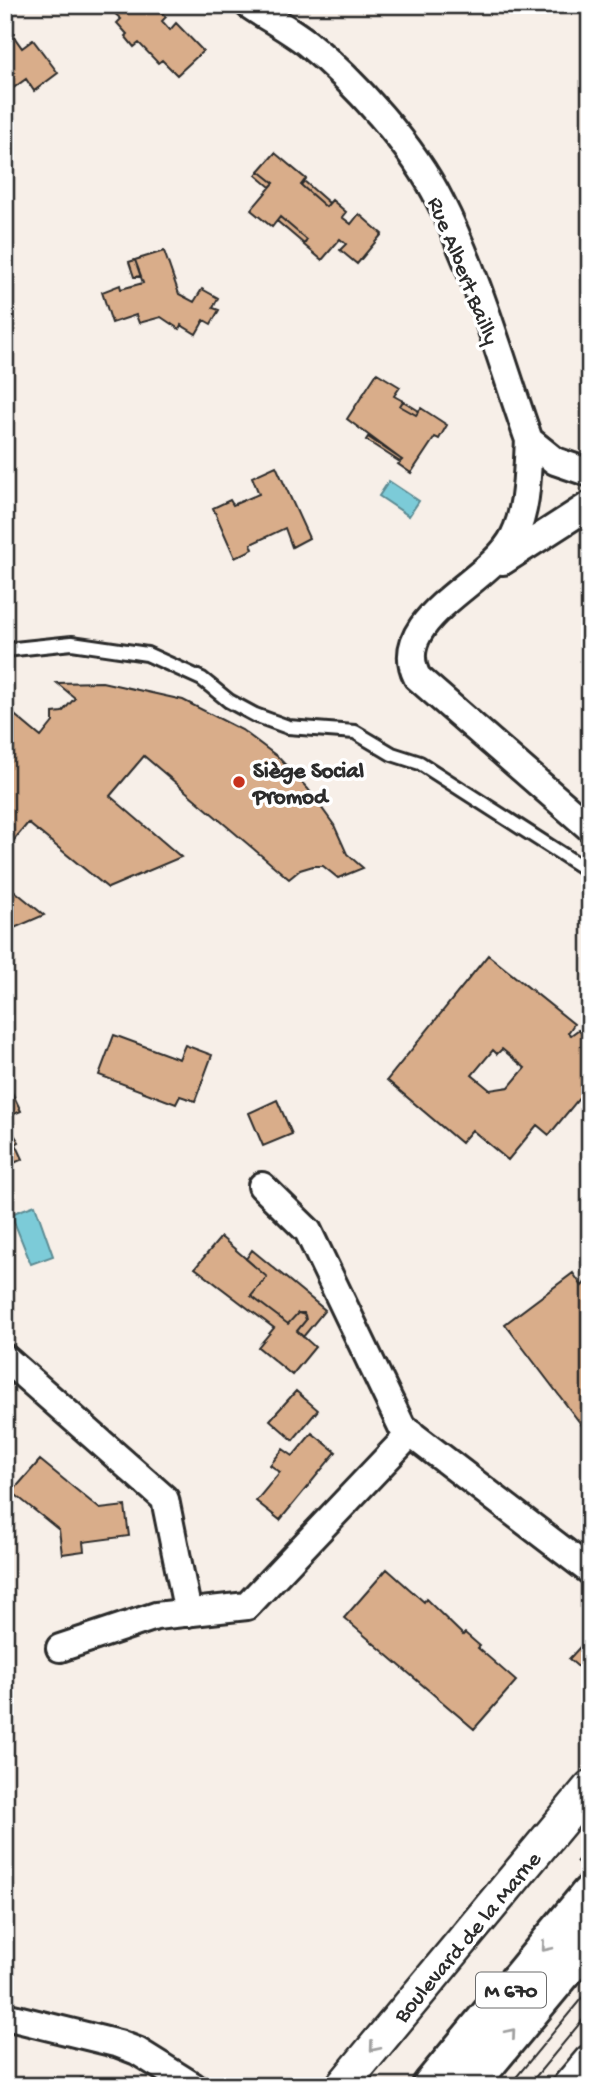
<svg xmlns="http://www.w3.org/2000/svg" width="595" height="2091" font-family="'Gochi Hand',sans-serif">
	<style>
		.water { fill: #7ccbd8; stroke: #5c8b93; stroke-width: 2 }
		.building { fill: #d9ad8a; stroke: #2b2b2b; stroke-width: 2; fill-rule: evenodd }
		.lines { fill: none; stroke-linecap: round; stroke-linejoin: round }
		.service-casing { stroke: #2b2b2b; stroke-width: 18 }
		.minor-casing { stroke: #2b2b2b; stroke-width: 32 }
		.tertiary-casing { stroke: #2b2b2b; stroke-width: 37 }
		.primary-casing { stroke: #2b2b2b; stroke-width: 44 }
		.path { stroke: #2b2b2b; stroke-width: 4.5; stroke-dasharray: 7 5; stroke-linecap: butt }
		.service { stroke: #fff; stroke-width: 12 }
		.minor { stroke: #fff; stroke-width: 26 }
		.tertiary { stroke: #fff; stroke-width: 32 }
		.primary { stroke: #fff; stroke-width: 38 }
		.tram { stroke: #2b2b2b; stroke-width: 2 }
		.oneway { stroke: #a0a0a0 }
		.poi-dot { fill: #c8321e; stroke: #fff; stroke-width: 2.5 }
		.labels { text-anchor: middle; stroke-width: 7; stroke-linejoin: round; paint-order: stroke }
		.shield { fill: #fff; stroke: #6b6b6b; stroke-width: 2 }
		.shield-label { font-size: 21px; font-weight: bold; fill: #2b2b2b }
		.street-label { font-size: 23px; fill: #2b2b2b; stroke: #fff }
		.poi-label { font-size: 23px; font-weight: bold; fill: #2b2b2b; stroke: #fff; text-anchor: start }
	</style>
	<rect width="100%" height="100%" fill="#f7efe8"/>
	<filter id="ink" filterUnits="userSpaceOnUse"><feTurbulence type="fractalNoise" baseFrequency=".0143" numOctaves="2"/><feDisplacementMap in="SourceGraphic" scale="14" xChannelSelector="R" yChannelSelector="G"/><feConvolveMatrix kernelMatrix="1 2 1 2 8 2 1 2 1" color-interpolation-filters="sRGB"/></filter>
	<g filter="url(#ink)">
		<path class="water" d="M389,481L419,501L409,516L379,496Z
			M35,1205L53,1256L31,1264L11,1214Z"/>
		<path class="building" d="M118,5H155L166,17L162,21L170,30L176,23L203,51L177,75L162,60L158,63L139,43L134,47L125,36L127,34L117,23L121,19L112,11Z
			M10,31L22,48L33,40L58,73L34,91L26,79L5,94V35Z
			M275,153L306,179L301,185L326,207L332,200L346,212L342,217L351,224L359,214L382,234L357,264L340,250L346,244L340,239L322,260L304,245L307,240L280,217L272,227L251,210L274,183L259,171Z
			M259,171L274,183L270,187L256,175Z
			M304,181L329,203L326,207L301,185Z
			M280,217L307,240L304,244L277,221Z
			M164,251L179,294L194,302L202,289L218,298L213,308L219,310L211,324L204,320L196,334L181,325L179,329L161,317L139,323L136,315L112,323L102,292L120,285L121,289L143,283L135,260Z
			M135,260L141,276L134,277L129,262Z
			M377,373L400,387L394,396L403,401L400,406L416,415L421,408L447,425L439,439L435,437L411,473L398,464L402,460L347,419Z
			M403,401L419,411L416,415L400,406Z
			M368,437L402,460L400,462L366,440Z
			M276,466L309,538L292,547L285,528L251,544L253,549L235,558L213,508L230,500L233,505L259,494L252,477Z
			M102,682L183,700L242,730L278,757L308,789L334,825L347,854L363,868L338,878L323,866H313L300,870L289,879L144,756L110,796L181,857L108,888L28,823L5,851V707L41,737L53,722V713L62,712L75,698L57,683Z
			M5,883L44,915L5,932Z
			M488,955L574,1024L568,1033L571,1035L578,1030L583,1032L582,1045L590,1038V1085L549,1135L537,1125L508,1160L472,1130L461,1143L387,1080ZM502,1049L525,1068L509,1087L490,1090L472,1075L493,1050L497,1054Z
			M114,1035L179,1059L185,1045L212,1055L195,1101L180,1096L176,1104L99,1075Z
			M5,1078L21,1111L5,1118Z
			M277,1100L292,1134L263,1146L249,1113Z
			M5,1121L19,1142L16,1144L23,1159L5,1167Z
			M221,1237L267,1277L251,1296L288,1324L298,1313L305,1315L306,1320L297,1331L315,1347L292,1375L258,1347L274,1328L195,1268Z
			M252,1250L325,1310L303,1337L297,1331L306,1320L304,1313H298L288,1324L251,1296L267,1277L246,1259Z
			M573,1273L582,1286L590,1276V1436L505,1324Z
			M296,1391L318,1410L293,1440L270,1420Z
			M312,1433L336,1452L280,1520L256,1501L280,1472L270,1465L283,1449L293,1456Z
			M40,1460L100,1509L125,1506L129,1536L83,1542L84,1551L62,1554L59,1530L12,1492Z
			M387,1569L424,1602L426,1599L463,1635L465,1633L480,1646L478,1648L516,1681L474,1729L344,1618Z
			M590,1636V1677L569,1659Z
			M81,2078L96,2086H75Z"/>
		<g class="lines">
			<defs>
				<path id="service" d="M5,650L72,643L147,654L202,679L229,701L255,715L288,727L355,732L392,754L420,763L590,872"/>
				<path id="minor" d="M249,5C268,18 289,29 307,43C354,81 413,146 440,201C478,276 501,361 529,440L555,461L590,473
					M529,440C527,471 528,508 514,536C491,583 388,618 417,677L590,828
					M503,561L590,505
					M262,1186L308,1231L402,1427L590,1571
					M5,1358L165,1499L188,1613
					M60,1648L156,1616L247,1606L411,1433
					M5,2016L119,2044L137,2051L193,2086"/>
				<path id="tertiary" d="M342,2086L590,1787
					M569,2086L590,2061"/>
				<path id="primary" d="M432,2086L590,1895
					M467,2086L590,1938"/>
			</defs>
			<use href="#service" class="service-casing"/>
			<use href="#minor" class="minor-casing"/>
			<use href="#tertiary" class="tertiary-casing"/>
			<use href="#primary" class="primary-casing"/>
			<path class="path" d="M577,1863L590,1848"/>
			<use href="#service" class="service"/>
			<use href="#minor" class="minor"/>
			<use href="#tertiary" class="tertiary"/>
			<use href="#primary" class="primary"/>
			<path class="tram" d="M509,2086L590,1988
				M528,2086L590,2011"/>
		</g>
		<defs><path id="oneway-chevron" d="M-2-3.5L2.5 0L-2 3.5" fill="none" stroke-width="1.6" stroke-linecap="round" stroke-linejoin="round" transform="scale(1.75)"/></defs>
		<g class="oneway">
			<use href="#oneway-chevron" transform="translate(546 1947) rotate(130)"/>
			<use href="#oneway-chevron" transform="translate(511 2033) rotate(-50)"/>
			<use href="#oneway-chevron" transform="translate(374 2047) rotate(130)"/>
		</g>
	</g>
	<circle class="poi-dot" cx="239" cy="782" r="7"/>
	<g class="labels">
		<rect class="shield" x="476" y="1972.5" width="70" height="35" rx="5"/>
		<g class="shield-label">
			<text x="511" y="1997">M 670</text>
		</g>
		<g class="street-label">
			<text transform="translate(465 270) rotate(68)" y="8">Rue Albert Bailly</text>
			<text transform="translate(466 1936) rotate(-50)" y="8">Boulevard de la Marne</text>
		</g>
		<g class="poi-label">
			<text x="253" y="777">Siège Social<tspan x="253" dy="26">Promod</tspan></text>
		</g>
	</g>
	<rect width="595" height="2091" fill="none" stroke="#fff" stroke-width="28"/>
	<rect x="14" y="14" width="567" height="2063" fill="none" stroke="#2b2b2b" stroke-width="2.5" filter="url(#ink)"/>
</svg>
